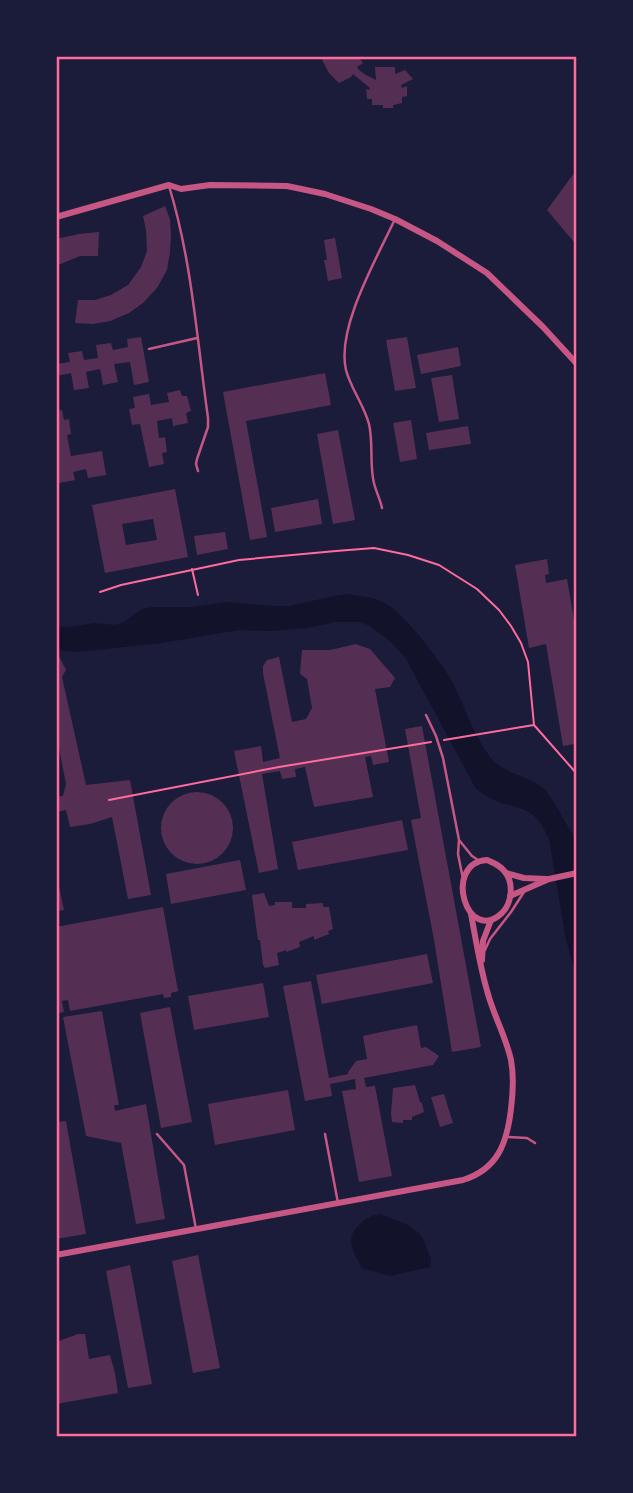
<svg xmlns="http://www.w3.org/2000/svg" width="633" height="1493" font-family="Roboto,sans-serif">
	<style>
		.water { fill: #12122b }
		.building { fill: #542f53; fill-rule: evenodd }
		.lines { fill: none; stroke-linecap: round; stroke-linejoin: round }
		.path { stroke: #ff6b9d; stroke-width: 2 }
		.service { stroke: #c65784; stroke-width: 2.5 }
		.minor { stroke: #c65784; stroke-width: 6 }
		.neatline { fill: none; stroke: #ff6b9d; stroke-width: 2.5 }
	</style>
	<rect width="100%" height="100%" fill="#1b1b3a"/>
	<path class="water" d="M348,594C360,596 374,597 385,603C404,613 444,665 454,685C465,709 474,735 490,757C504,775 530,775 545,790C555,801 565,823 574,836L577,843V978L566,940L549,839C545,831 541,821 533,815C524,808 512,806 501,803C492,799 484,795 476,789L405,657L391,642L370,626L360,622H335L307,628L271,631L239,630L162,643L77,652L56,650V626L69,627L94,623L115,625L122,623L142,609L152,607H192L227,602L272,606H290L334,596Z
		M380,1214C393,1219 413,1224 422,1237C426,1243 427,1252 431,1258L430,1267L390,1276L362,1268C354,1253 344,1239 359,1225C366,1218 370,1216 380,1214Z"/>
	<path class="building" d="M320,56H358L363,63L357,67L359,70L366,75L376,80L375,67H395V74L405,70L413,79L401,85L402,88L407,86V96L402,97V103L393,105V108H383V105H372V99H367L366,89L369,90L370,88L353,74L351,77L339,83L329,73Z
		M577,169V241L574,242L547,210Z
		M165,206L170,219L171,235L170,252L167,270L157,288L143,303L129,313L110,321L93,324L75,323L78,300H95L111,295L128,285L141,267L147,251L146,230L143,216Z
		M99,232L98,256H80L56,266V239L79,234Z
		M335,238L342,278L328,281L324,260H327L324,240Z
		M141,337L149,382L134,385L130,362L114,364L118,382L103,385L100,369L86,372L89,388L74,390L71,373L56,376V364L70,362L68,353L82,351L84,360L98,358L96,345L111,343L113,350L128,347L127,339Z
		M407,337L416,388L395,391L386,340Z
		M458,347L461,366L421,374L417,355Z
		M325,373L331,405L246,421L267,537L250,540L223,392Z
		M452,375L459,419L439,422L431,378Z
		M180,390L182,396H187L191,411L186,413L188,423L173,426L172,418L157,421L159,438L165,437L167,452L162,453L164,464L149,467L140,424L132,425L129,409L135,408L133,397L149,394L151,405L169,402L167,393Z
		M62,410L64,420L69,419L71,434L67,435L71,456L102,451L106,475L88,478L86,469L73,472L75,480L59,483L58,475L56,476L57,461L56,411Z
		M411,420L417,459L400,462L393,423Z
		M468,426L471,444L429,450L426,433Z
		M338,430L355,520L333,524L317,434Z
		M175,489L188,557L105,573L92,505ZM153,519L157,540L126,545L122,524Z
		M318,499L322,524L275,532L271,508Z
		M225,532L228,549L197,555L194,536Z
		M547,559L549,574L545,575L546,583L567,579L577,637V751H576L574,744L563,746L546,644L529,648L515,565Z
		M356,644L370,649L395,678L390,687L375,689L389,762L373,765L371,756L365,757L373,797L314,807L305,767L295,769L296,777L282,779L280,771L262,774L278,869L259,873L234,751L261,746L263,762L280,758L263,673V666L267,660L279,657L292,722L306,719L312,708L307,679L300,674L302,650H330Z
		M58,654L66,670L62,677L86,785L130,780L151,895L128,899L112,817L90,824L70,827L66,810L56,812V797L63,796L66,784L56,733V655Z
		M422,726L481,1047L452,1052L434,940L411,820L421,818L405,729Z
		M161 828a36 36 0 1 1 72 0a36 36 0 1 1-72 0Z
		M402,820L408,850L298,870L292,842Z
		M240,860L246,890L171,904L166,874Z
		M56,877H57L64,910L56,911Z
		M264,893L269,906L275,905V902H292V908H306V904L323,903V907H329L333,929L328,931L329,934L314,940V936L299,942L300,947L286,952V950L277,953L279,965L265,968L263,965L260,940H258L257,933L252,895Z
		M163,907L178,991L171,993V997L164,998L163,994L70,1011L68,1000L62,1001L64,1012L56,1014V927Z
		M427,954L433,983L322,1004L316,975Z
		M311,981L329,1078L348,1074V1072L356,1061L367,1059L363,1036L386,1031L417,1025L421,1048L426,1047L439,1056L433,1065L364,1078L366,1087L375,1086L392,1176L359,1182L342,1091L356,1089L355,1079L330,1084L332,1096L305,1101L283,986Z
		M263,983L269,1017L194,1030L188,996Z
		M170,1007L192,1122L161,1128L140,1013Z
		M102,1011L119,1105H114L115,1111L146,1104L165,1219L136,1224L121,1143L86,1136L63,1017Z
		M415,1085L420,1102L422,1103L424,1112L412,1117V1120H403V1123L392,1122L391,1113L393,1088Z
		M288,1090L295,1130L215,1145L208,1104Z
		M444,1094L453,1123L440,1127L431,1097Z
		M66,1121L86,1234L56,1239V1122Z
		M198,1255L220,1368L193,1373L172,1261Z
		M130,1265L152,1384L128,1388L106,1271Z
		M78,1334H85L89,1359L110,1355L115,1373L118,1393L56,1404V1342Z"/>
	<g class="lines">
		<path class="path" d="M192,569L198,595
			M100,592L121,585L239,560L336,551L374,548L408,555L439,565L477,589L499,610L511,626L521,643L528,662L534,725L577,774
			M444,740L534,725
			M109,800L279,767L431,742"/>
		<path class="service" d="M169,186C192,261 197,340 208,418V427L197,459L196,464L198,471
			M149,349L197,338
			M382,508C380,498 374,488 373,478C370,460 373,441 369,424C364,405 351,389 346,370C336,328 377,258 395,219
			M426,715L436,736L443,758L459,840L458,854L463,879
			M459,840L472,856L478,860
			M485,950L490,939L511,912L524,892
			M157,1134L184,1165L196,1229
			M325,1134L338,1203
			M508,1137L527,1138L535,1143"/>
		<path class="minor" d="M56,217L169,185L181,189L210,185L287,186L325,194L371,209L395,219L437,241L487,273L543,327L577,364
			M487,860C494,863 501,866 505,872C514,883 512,903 502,913C467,946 442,863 487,860Z
			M506,873L524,878L547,879
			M510,896L549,879L577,873
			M482,960L483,941L491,920
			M56,1255L463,1180C498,1169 507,1143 511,1109C513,1093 514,1076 511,1060C506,1037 494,1016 488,994C480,968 476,940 471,914"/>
	</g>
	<rect width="633" height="1493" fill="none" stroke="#1b1b3a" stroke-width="116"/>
	<rect x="58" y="58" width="517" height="1377" class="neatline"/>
</svg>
